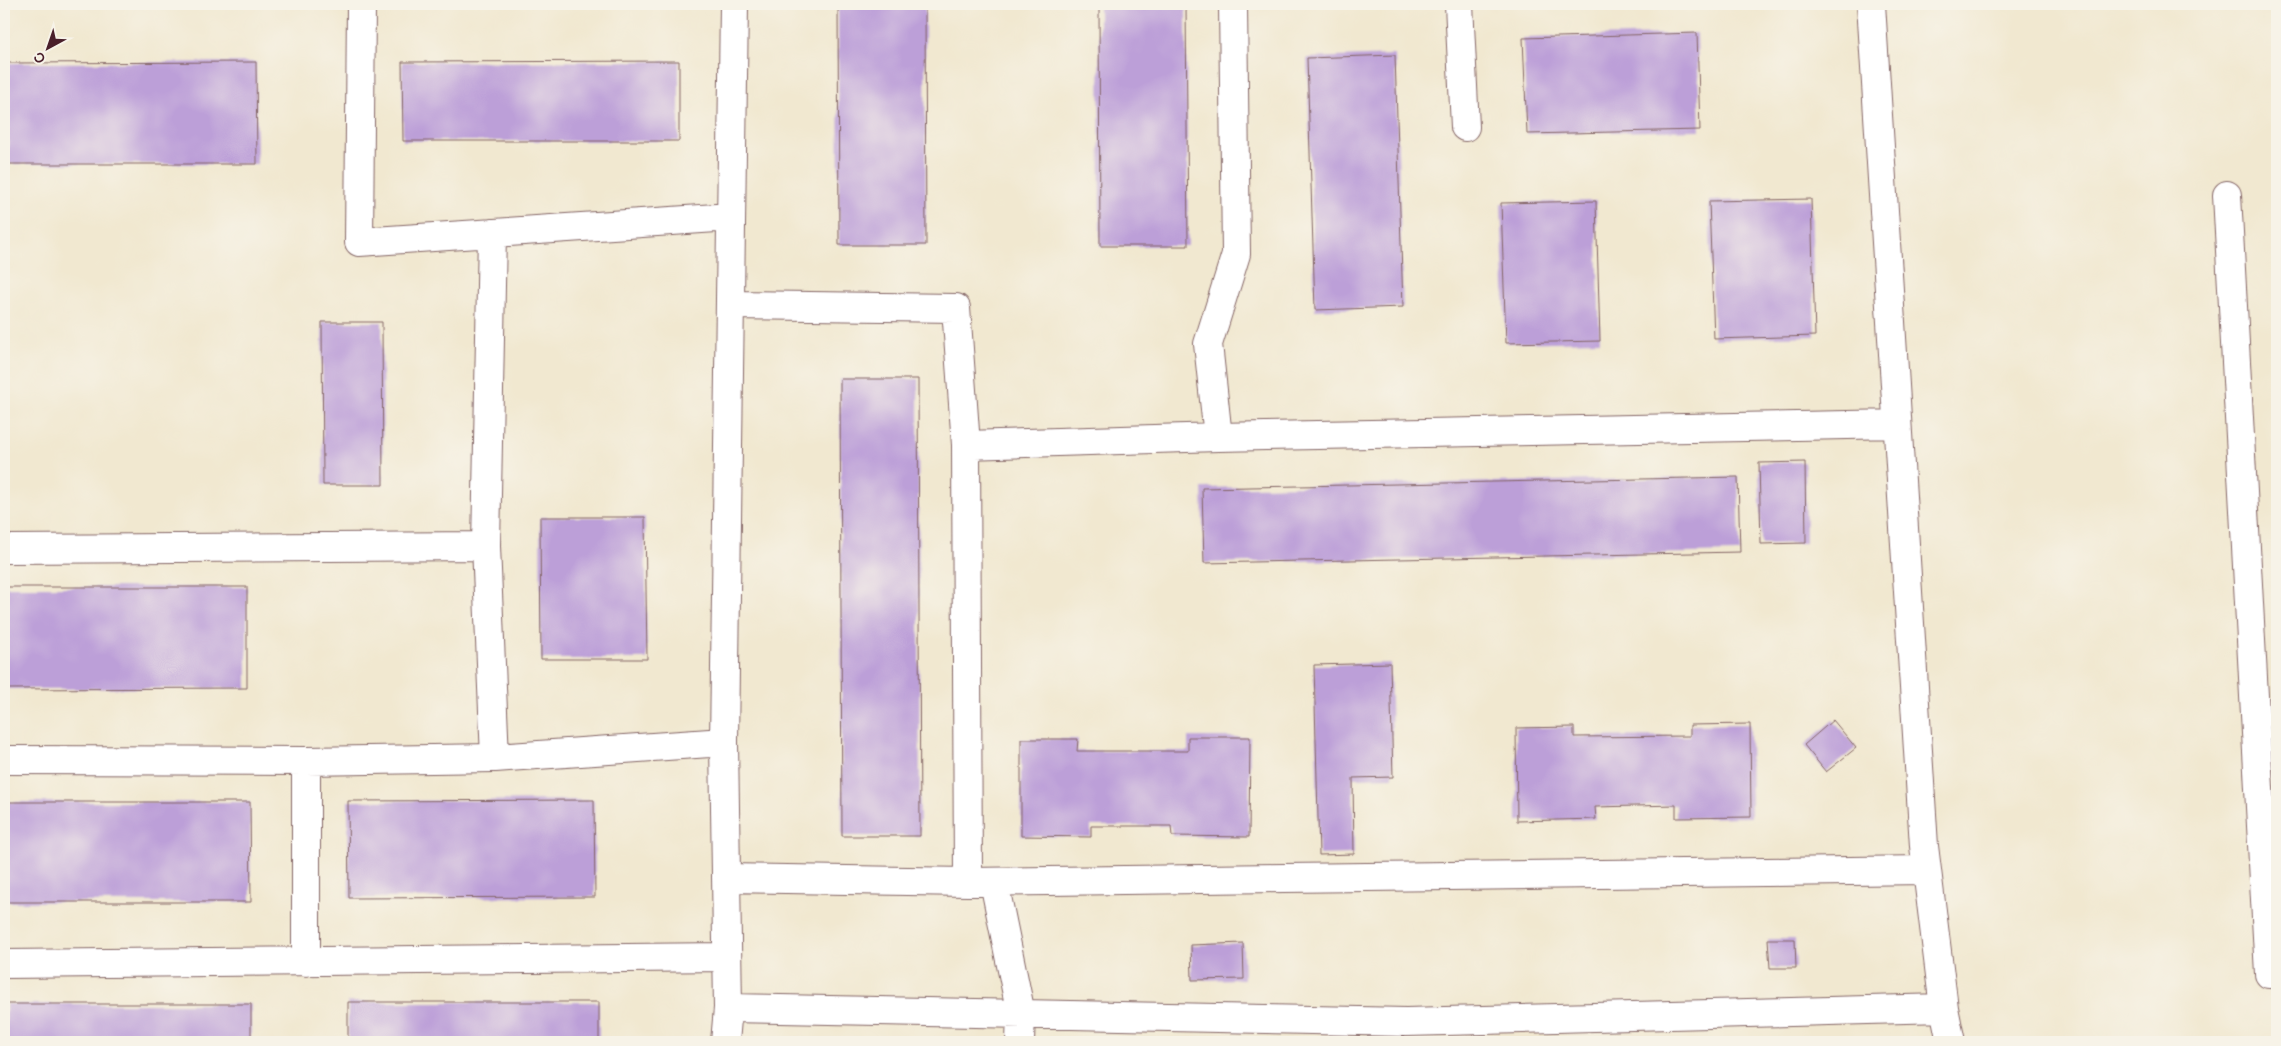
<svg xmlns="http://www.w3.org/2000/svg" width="2281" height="1046" font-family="'Balsamiq Sans',sans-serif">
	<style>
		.building { fill: #bc9fd8 }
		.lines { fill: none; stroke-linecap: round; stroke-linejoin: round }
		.minor-casing { stroke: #846565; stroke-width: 30 }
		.minor { stroke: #fff; stroke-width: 28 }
	</style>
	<rect width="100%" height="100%" fill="#f7f3e8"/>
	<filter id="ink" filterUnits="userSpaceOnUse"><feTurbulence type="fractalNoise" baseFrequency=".02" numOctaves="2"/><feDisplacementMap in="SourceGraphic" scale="10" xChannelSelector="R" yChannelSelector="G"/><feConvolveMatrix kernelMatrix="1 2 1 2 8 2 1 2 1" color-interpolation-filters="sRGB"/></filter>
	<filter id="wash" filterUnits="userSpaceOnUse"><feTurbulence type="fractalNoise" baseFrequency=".0096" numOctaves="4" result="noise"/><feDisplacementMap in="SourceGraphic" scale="20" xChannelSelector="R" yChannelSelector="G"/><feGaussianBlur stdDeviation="1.12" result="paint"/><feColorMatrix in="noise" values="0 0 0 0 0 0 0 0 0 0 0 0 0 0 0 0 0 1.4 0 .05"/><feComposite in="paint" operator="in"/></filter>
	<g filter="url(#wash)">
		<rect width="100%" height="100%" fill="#f1e8d0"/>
		<g id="blocks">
			<path class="building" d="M838,4H925L926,245H839Z
				M1099,4H1186L1188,246H1100Z
				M1697,33L1700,130L1527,134L1523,38Z
				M1395,55L1403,307L1315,310L1307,58Z
				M679,61V141H403L402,62Z
				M256,62L257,164H8V63Z
				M1811,199L1815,336L1714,339L1709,201Z
				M1596,201L1600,341L1506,343L1501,203Z
				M322,322H382L383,485H323Z
				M840,379H918L920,836H842Z
				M1805,462L1806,543L1761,544L1759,463Z
				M1738,477L1740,552L1204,563L1202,488Z
				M540,517H645L647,659H541Z
				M4,587H247V688L4,689Z
				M1390,663L1393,777L1353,778L1354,854L1319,855L1314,665Z
				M1833,720L1856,748L1826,772L1804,745Z
				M1750,724L1751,817L1676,818V805L1595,807L1596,819L1517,821L1516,728L1574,727V737L1690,736V725Z
				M1188,737H1250L1249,837L1172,836L1171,826H1091V837L1021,836V739H1078L1077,751H1188Z
				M594,800L595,897L349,898L348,801Z
				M4,802H250L251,902H4Z
				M1768,939H1795L1796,968H1770Z
				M1243,943L1244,979L1192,980L1191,945Z
				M348,1002H599V1042H348Z
				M6,1004H251V1042H6Z"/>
		</g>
	</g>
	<g filter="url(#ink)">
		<use href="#blocks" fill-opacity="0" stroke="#846565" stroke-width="1"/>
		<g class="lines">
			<defs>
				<path id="minor" d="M361,4L359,242L731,217
					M1459,4L1465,127
					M1871,4L1924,846L1944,1008L1951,1042
					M2227,195L2269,974H2277
					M492,233L486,546L495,758
					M730,305L956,308L966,445L968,882
					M1218,437L1208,344L1236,254L1233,4
					M966,445L1218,437L1897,424
					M4,549L486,546
					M4,760L306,761L495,758L724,742
					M306,761V962
					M726,878L968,882L1927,870
					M994,882L1021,1014L1020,1042
					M4,964L727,957
					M728,1008L1406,1022L1944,1008
					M725,1042L728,1008L724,742L734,4"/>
			</defs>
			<use href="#minor" class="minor-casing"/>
			<use href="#minor" class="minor"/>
		</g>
	</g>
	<rect width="2281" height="1046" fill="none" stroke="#f7f3e8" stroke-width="20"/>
	<g transform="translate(48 48) rotate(220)" stroke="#f7f3e8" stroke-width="4" paint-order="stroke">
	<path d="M0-4L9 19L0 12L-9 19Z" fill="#4a1f2b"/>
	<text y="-8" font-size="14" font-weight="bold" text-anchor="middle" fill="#4a1f2b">С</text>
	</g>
</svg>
